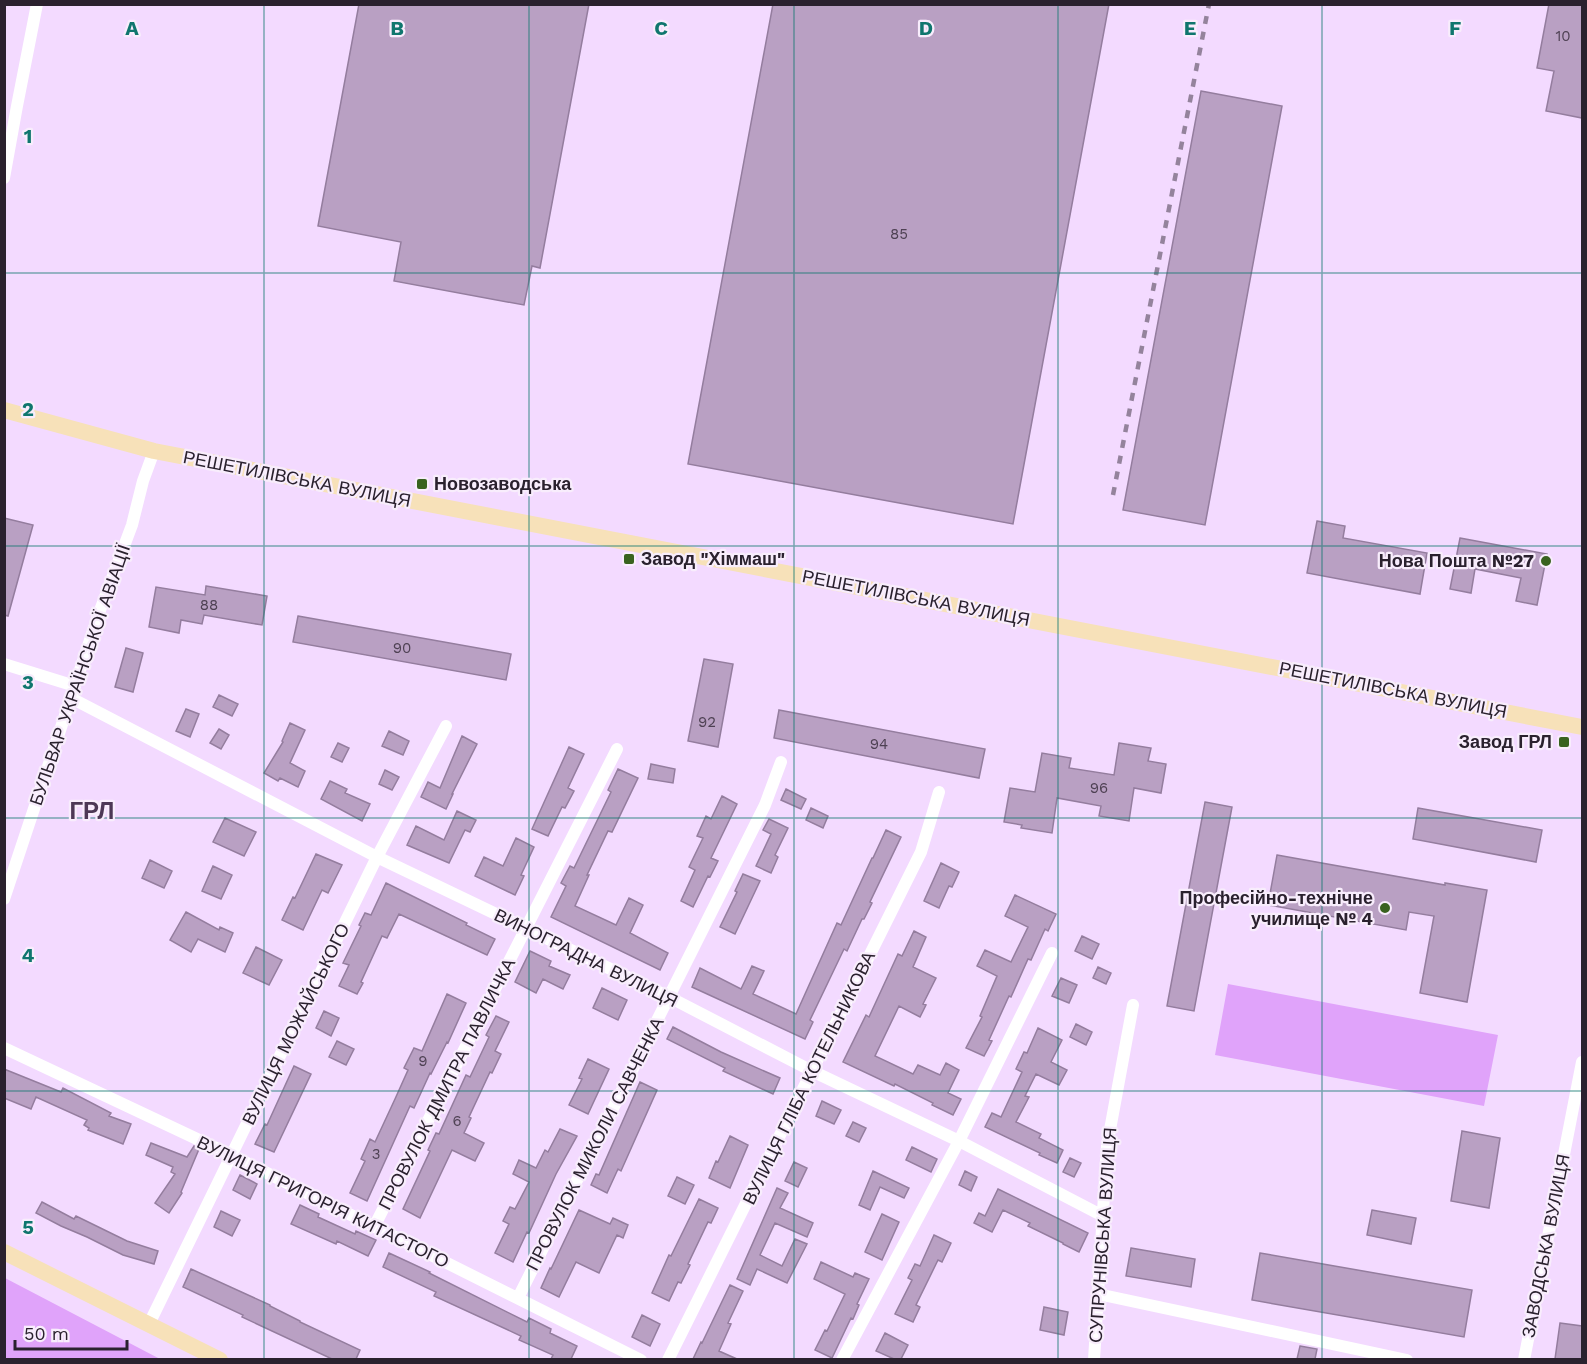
<svg xmlns="http://www.w3.org/2000/svg" width="1587" height="1364" font-family="'Work Sans',sans-serif">
	<style>
		.green { fill: #e0a3fa }
		.building { fill: #b9a0c3; stroke: #947d9e; stroke-width: 1.5 }
		.lines { fill: none; stroke-linecap: round; stroke-linejoin: round }
		.street { stroke: #fff; stroke-width: 12 }
		.secondary { stroke: #f7e1b9; stroke-width: 16 }
		.rail { stroke: #94839c; stroke-width: 4.5; stroke-dasharray: 8 8; stroke-linecap: butt }
		.grid { fill: none; stroke: #0f766e; stroke-width: 1.5; stroke-opacity: 0.55 }
		.poi-dot { fill: #39621f; stroke: #f8edfc; stroke-width: 2 }
		.labels { text-anchor: middle; stroke-width: 4.5; stroke-linejoin: round; paint-order: stroke }
		.number-label { font-size: 15px; fill: #4e4153 }
		.street-label { font-size: 18px; fill: #2a212e; stroke: #f8edfc }
		.poi-label { font-size: 18px; font-weight: bold; fill: #2a212e; stroke: #f8edfc; text-anchor: end }
		.district-label { font-size: 24px; font-weight: bold; fill: #4d3856; stroke: #f8edfc }
		.grid-label { font-size: 20px; text-anchor: middle; font-weight: bold; fill: #0f766e; stroke: #f8edfc; stroke-width: 4.5; stroke-linejoin: round; paint-order: stroke }
	</style>
	<rect width="100%" height="100%" fill="#f3daff"/>
	<path class="green" d="M1228,984L1498,1035L1484,1106L1215,1055Z
		M5,1278L160,1359H5Z"/>
	<path class="building" d="M359,4H589L540,268L532,266L524,305L394,281L401,242L318,226Z
		M773,4H1109L1013,524L688,464Z
		M1549,4H1582V118L1546,111L1554,71L1537,68Z
		M1201,91L1282,106L1205,525L1123,510Z
		M4,518L33,525L8,616L4,615Z
		M1317,521L1345,526L1343,538L1427,553L1420,594L1307,573Z
		M1460,538L1547,554L1537,605L1516,601L1521,578L1475,569L1471,593L1450,589Z
		M206,586L267,596L262,625L204,615L202,624L181,620L179,633L149,627L156,587L205,595Z
		M298,616L511,654L506,680L293,642Z
		M126,648L143,653L133,692L115,687Z
		M704,659L733,664L718,747L688,741Z
		M219,695L238,704L232,716L213,707Z
		M186,709L199,714L190,737L176,731Z
		M779,710L985,749L979,778L774,738Z
		M290,723L305,730L290,763L305,771L298,787L280,778L278,781L264,773L283,742L282,741Z
		M219,729L229,735L221,749L210,743Z
		M389,731L409,741L403,755L382,746Z
		M462,736L477,744L452,794H453L446,809L421,797L428,782L440,788Z
		M338,743L349,748L342,762L331,757Z
		M1119,743L1151,748L1148,761L1166,764L1161,793L1134,788L1129,821L1099,816L1101,806L1057,798L1052,833L1021,828L1022,825L1004,822L1010,788L1035,792L1042,753L1071,758L1069,768L1114,775Z
		M569,747L584,754L568,788L574,791L565,808L562,807L548,836L532,829Z
		M651,764L675,769L673,783L648,779Z
		M618,769L638,778L612,832L608,831L587,875H589L575,906L616,925L629,898L643,905L630,933L668,953L660,970L551,917L566,886L561,883L570,866L574,868L611,792L608,790Z
		M385,770L399,777L392,790L379,784Z
		M330,781L347,789L345,793L370,804L362,821L321,799Z
		M786,789L806,799L801,809L781,800Z
		M722,796L737,804L711,858L718,861L710,877L708,876L693,907L681,901L695,870L689,867L703,838L697,836L706,816L711,819Z
		M1205,802L1232,807L1194,1011L1167,1006Z
		M811,808L828,816L823,828L806,820Z
		M1418,808L1542,830L1536,862L1413,839Z
		M457,811L476,820L470,832L465,830L449,863L407,845L416,826L444,840Z
		M225,818L256,832L244,856L213,842Z
		M769,819L788,828L775,855L778,857L771,873L756,866L771,834L763,830Z
		M886,830L901,837L870,902L872,903L864,919H862L847,951L844,949L810,1020L813,1022L805,1039L692,987L700,968L741,989L752,966L764,971L753,994L796,1014L837,923L841,925L872,858H873Z
		M516,838L534,847L521,875L524,876L515,895L475,876L484,857L503,866Z
		M316,854L342,865L328,893L322,890L303,930L282,920L293,897L295,898Z
		M1277,855L1445,885V883L1487,890L1467,1002L1420,993L1434,916L1409,912L1406,930L1268,905Z
		M150,860L172,871L164,888L142,878Z
		M941,863L959,872L952,887L949,886L939,908L924,901Z
		M213,866L232,875L221,899L202,891Z
		M743,874L760,881L735,934L720,927L737,892L735,891Z
		M386,883L467,923L466,925L495,939L487,955L399,914L387,938L382,936L361,982L363,983L357,994L339,986L349,965L343,963L361,926L359,925L365,913L371,915Z
		M1015,895L1056,914L1048,931L1045,929L1031,960L1028,959L1011,997L1009,996L989,1040L992,1041L984,1056L966,1048L982,1017L980,1016L997,976L977,966L985,950L1011,962L1028,927L1005,916Z
		M186,912L219,930L220,927L233,933L225,952L198,939L191,952L170,940Z
		M914,931L926,937L913,967L936,978L923,1004L926,1005L920,1017L899,1006L875,1056L913,1074L918,1065L940,1075L946,1063L959,1070L948,1093L961,1099L953,1115L932,1105L933,1103L895,1084L894,1086L843,1062L866,1015L869,1017L898,954L902,956Z
		M1082,936L1099,944L1092,959L1075,951Z
		M256,947L282,960L269,985L243,973Z
		M530,951L551,961L549,966L570,975L563,989L543,979L536,993L515,982Z
		M1098,967L1111,973L1106,984L1093,978Z
		M1061,978L1077,985L1069,1003L1052,996Z
		M602,988L627,1000L618,1020L593,1008Z
		M447,994L466,1003L448,1043L447,1042L431,1074L430,1073L414,1108L410,1106L367,1201L350,1193L365,1161L361,1159L370,1139L375,1142L395,1099L408,1070L404,1068L414,1048L422,1051Z
		M324,1011L339,1018L331,1036L316,1028Z
		M496,1016L509,1022L495,1051L501,1054L492,1073L490,1072L469,1117L471,1118L464,1133L484,1143L475,1161L452,1150L420,1218L403,1209L430,1151L428,1150L436,1133L439,1134L466,1075L470,1077L489,1037L486,1035Z
		M1076,1024L1092,1032L1086,1045L1070,1037Z
		M673,1027L721,1052L780,1078L773,1094L723,1071L725,1068L667,1039Z
		M1038,1028L1062,1040L1051,1062L1067,1070L1059,1085L1036,1074L1025,1096L1029,1097L1016,1122L1041,1134L1039,1138L1063,1150L1057,1163L1039,1155L1040,1153L985,1127L992,1113L1001,1117L1022,1072L1016,1069L1024,1052L1027,1053Z
		M337,1041L354,1049L346,1065L329,1057Z
		M588,1059L609,1069L588,1114L569,1105L582,1079L579,1078Z
		M294,1066L311,1074L274,1152L255,1144L265,1124L267,1125Z
		M4,1069L61,1092L63,1088L111,1113L109,1116L131,1124L123,1144L88,1130L89,1128L84,1125L87,1120L36,1097L31,1109L4,1098Z
		M640,1082L657,1090L621,1171L618,1169L607,1193L591,1185L596,1174L599,1175Z
		M822,1101L841,1110L834,1124L816,1116Z
		M853,1122L866,1128L859,1142L846,1136Z
		M560,1129L577,1136L556,1174L529,1233L527,1232L513,1262L495,1253L509,1224L503,1221L510,1207L515,1209L529,1182L513,1174L519,1160L536,1168L545,1150L548,1152Z
		M1462,1131L1500,1138L1489,1208L1451,1201Z
		M730,1136L748,1145L730,1188L709,1178L716,1161L718,1162Z
		M151,1143L187,1157L194,1146L199,1149L181,1192L182,1193L169,1213L155,1203L175,1174L171,1172L173,1167L146,1155Z
		M912,1147L937,1159L931,1172L906,1160Z
		M1070,1158L1081,1163L1074,1177L1063,1172Z
		M794,1162L807,1168L798,1187L785,1181Z
		M873,1171L909,1188L904,1198L880,1187L870,1210L859,1205Z
		M965,1171L977,1177L971,1191L959,1185Z
		M240,1175L257,1184L250,1199L233,1190Z
		M677,1177L694,1185L685,1204L668,1196Z
		M777,1188L788,1193L780,1208L813,1223L807,1237L775,1223L760,1255L782,1266L795,1239L807,1244L787,1283L757,1269L750,1285L737,1279Z
		M998,1189L1088,1233L1079,1252L1063,1244V1243L1028,1226L1030,1223L1003,1210L992,1232L974,1223L979,1213L985,1216Z
		M699,1199L718,1208L711,1223L708,1222L688,1264L690,1265L681,1283L678,1282L669,1301L652,1293L669,1255L671,1256Z
		M42,1202L74,1219L76,1216L127,1241L158,1251L154,1264L123,1255L87,1237L61,1226L36,1213Z
		M300,1205L319,1214L318,1217L355,1234L356,1231L376,1240L368,1256L337,1241L336,1244L291,1224Z
		M579,1210L610,1224L613,1218L628,1225L623,1238L617,1235L599,1273L576,1262L559,1297L541,1288L550,1268L551,1269Z
		M1372,1210L1416,1218L1411,1244L1367,1235Z
		M221,1211L240,1220L232,1236L214,1227Z
		M882,1214L899,1222L882,1260L865,1252Z
		M934,1235L951,1243L942,1262L938,1260L916,1305L920,1307L913,1322L895,1314L912,1280L908,1278L915,1264L920,1266Z
		M1131,1248L1195,1259L1191,1287L1126,1276Z
		M389,1253L430,1272L429,1273L527,1322L529,1318L551,1329L550,1333L577,1346L571,1359H551L553,1355L519,1340L521,1336L434,1296L436,1292L383,1267Z
		M1260,1253L1472,1290L1464,1337L1252,1300Z
		M821,1262L853,1277L855,1273L869,1279L857,1304L859,1305L853,1319L851,1318L832,1358L815,1350L825,1330L827,1331L845,1294L814,1279Z
		M191,1269L270,1305V1306L300,1321V1322L360,1350L356,1359H332L242,1317L243,1315L183,1287Z
		M730,1285L743,1291L728,1323L731,1324L719,1351L737,1359H693L701,1342L702,1343Z
		M1044,1307L1068,1312L1064,1335L1040,1330Z
		M642,1315L660,1324L650,1346L632,1337Z
		M1560,1323L1582,1326V1359H1555Z
		M885,1333L908,1345L901,1359H894L876,1351Z
		M1300,1346L1317,1349L1315,1359H1297Z"/>
	<g class="lines">
		<path class="street" d="M4,178L17,106L37,4
			M4,664L75,686
			M71,698L377,857L669,997L812,1071L959,1141L1103,1216
			M4,899L99,613L132,525L143,481L154,451
			M4,1048L231,1155L641,1360
			M374,1227L617,749
			M1098,1294L1407,1360
			M518,1298L765,805L781,762
			M149,1324L377,857L446,726
			M668,1360L921,852L939,792
			M842,1360L959,1141L1052,953
			M1094,1360L1107,1146L1133,1005
			M1524,1360L1582,1062"/>
		<path class="secondary" d="M4,410L154,451L1582,727
			M4,1252L220,1360"/>
		<path class="rail" d="M1113,495L1209,4"/>
	</g>
	<path class="grid" d="M264,4V1360M529,4V1360M794,4V1360M1058,4V1360M1322,4V1360M4,273H1582M4,546H1582M4,818H1582M4,1091H1582"/>
	<g class="poi-dot">
		<rect x="416" y="478" width="12" height="12" rx="3"/>
		<rect x="623" y="553" width="12" height="12" rx="3"/>
		<circle cx="1546" cy="561" r="6"/>
		<rect x="1558" y="736" width="12" height="12" rx="3"/>
		<circle cx="1385" cy="908" r="6"/>
	</g>
	<g class="labels">
		<g class="number-label">
			<text x="1563" y="41">10</text>
			<text x="899" y="239">85</text>
			<text x="209" y="610">88</text>
			<text x="402" y="653">90</text>
			<text x="707" y="727">92</text>
			<text x="879" y="749">94</text>
			<text x="1099" y="793">96</text>
			<text x="423" y="1066">9</text>
			<text x="457" y="1126">6</text>
			<text x="376" y="1159">3</text>
		</g>
		<g class="street-label">
			<text transform="translate(297 479) rotate(11)" y="6">РЕШЕТИЛІВСЬКА ВУЛИЦЯ</text>
			<text transform="translate(916 598) rotate(11)" y="6">РЕШЕТИЛІВСЬКА ВУЛИЦЯ</text>
			<text transform="translate(80 675) rotate(-71)" y="6">БУЛЬВАР УКРАЇНСЬКОЇ АВІАЦІЇ</text>
			<text transform="translate(1393 690) rotate(11)" y="6">РЕШЕТИЛІВСЬКА ВУЛИЦЯ</text>
			<text transform="translate(586 958) rotate(26)" y="6">ВИНОГРАДНА ВУЛИЦЯ</text>
			<text transform="translate(296 1024) rotate(-64)" y="6">ВУЛИЦЯ МОЖАЙСЬКОГО</text>
			<text transform="translate(809 1078) rotate(-64)" y="6">ВУЛИЦЯ ГЛІБА КОТЕЛЬНИКОВА</text>
			<text transform="translate(447 1084) rotate(-63)" y="6">ПРОВУЛОК ДМИТРА ПАВЛИЧКА</text>
			<text transform="translate(595 1144) rotate(-63)" y="6">ПРОВУЛОК МИКОЛИ САВЧЕНКА</text>
			<text transform="translate(323 1202) rotate(26)" y="6">ВУЛИЦЯ ГРИГОРІЯ КИТАСТОГО</text>
			<text transform="translate(1103 1235) rotate(-86)" y="6">СУПРУНІВСЬКА ВУЛИЦЯ</text>
			<text transform="translate(1546 1246) rotate(-79)" y="6">ЗАВОДСЬКА ВУЛИЦЯ</text>
		</g>
		<g class="poi-label">
			<text x="434" y="490" text-anchor="start">Новозаводська</text>
			<text x="641" y="565" text-anchor="start">Завод "Хіммаш"</text>
			<text x="1534" y="567">Нова Пошта №27</text>
			<text x="1552" y="748">Завод ГРЛ</text>
			<text x="1373" y="904">Професійно-технічне<tspan x="1373" dy="21">училище № 4</tspan></text>
		</g>
		<g class="district-label">
			<text x="92" y="819">ГРЛ</text>
		</g>
	</g>
	<g class="grid-label">
		<text x="132" y="35">A</text>
		<text x="397" y="35">B</text>
		<text x="661" y="35">C</text>
		<text x="926" y="35">D</text>
		<text x="1190" y="35">E</text>
		<text x="1455" y="35">F</text>
		<text x="28" y="143">1</text>
		<text x="28" y="416">2</text>
		<text x="28" y="689">3</text>
		<text x="28" y="962">4</text>
		<text x="28" y="1234">5</text>
	</g>
	<rect width="1587" height="1364" fill="none" stroke="#2a212e" stroke-width="12"/>
	<path d="M15 1340v9h112v-9" fill="none" stroke="#2a212e" stroke-width="3"/>
	<text x="24" y="1340" font-size="18" fill="#2a212e" stroke="#f8edfc" stroke-width="4.5" paint-order="stroke">50 m</text>
</svg>
